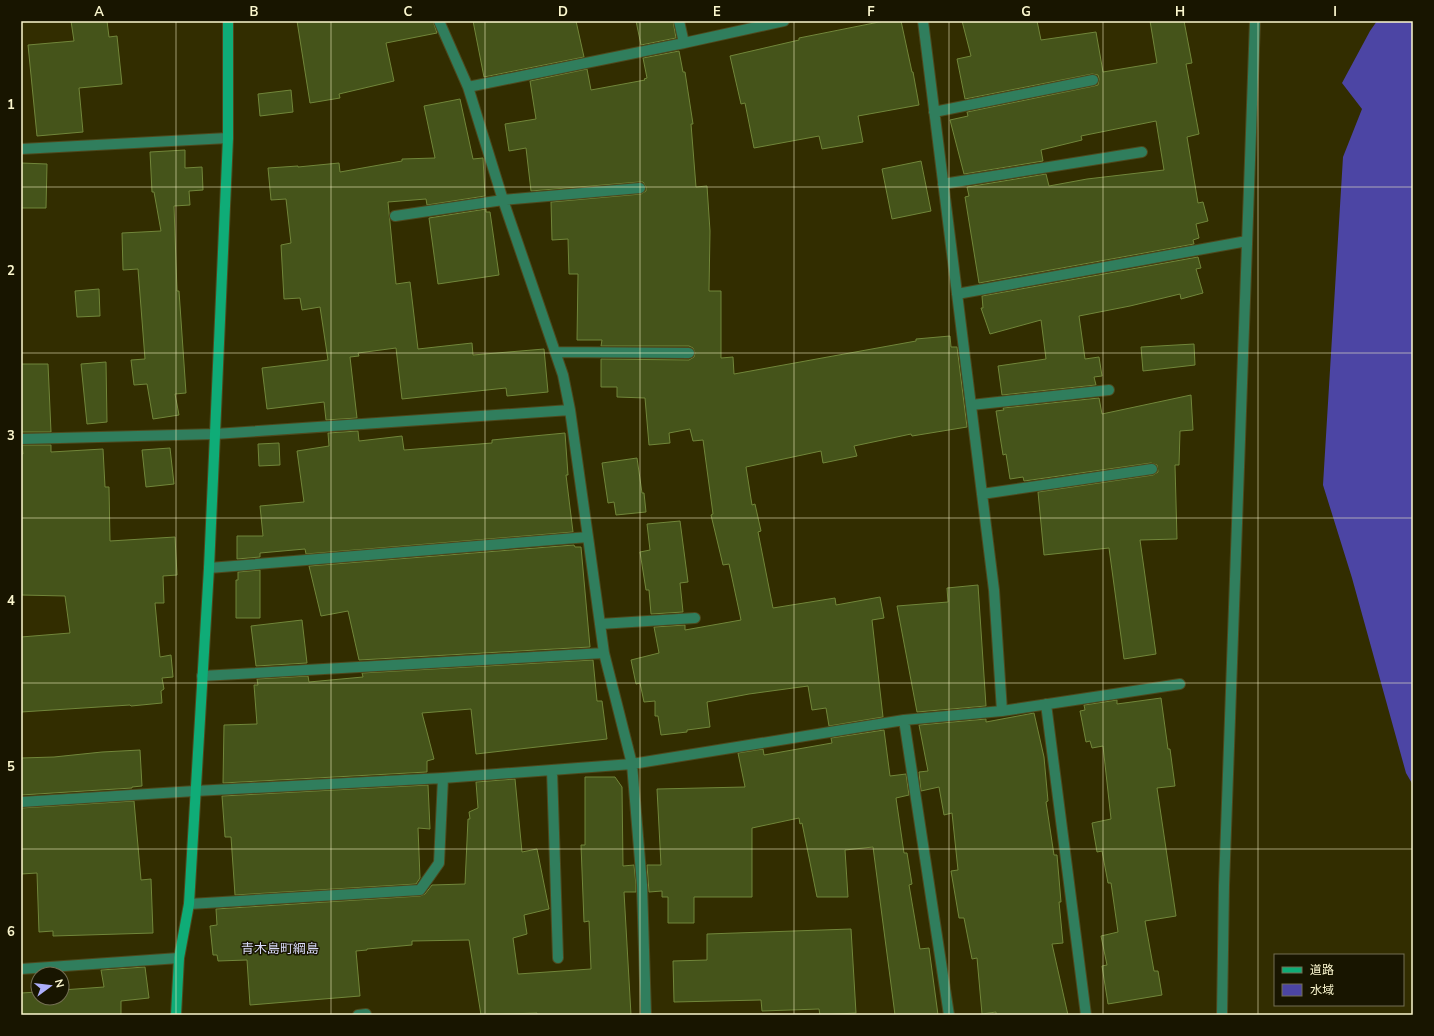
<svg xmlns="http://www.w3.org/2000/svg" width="1434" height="1036" font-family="'Nunito Sans','Noto Sans JP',sans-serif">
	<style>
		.water { fill: #4c45a4 }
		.building { fill: #45541a; stroke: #71863a }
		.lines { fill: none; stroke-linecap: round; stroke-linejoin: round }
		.street-casing { stroke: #4e491d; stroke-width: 12 }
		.secondary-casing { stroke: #4e491d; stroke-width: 12 }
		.street { stroke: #307e5d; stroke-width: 10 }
		.secondary { stroke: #0fac77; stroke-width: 10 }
		.grid { fill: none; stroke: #fbf7ce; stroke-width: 1; stroke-opacity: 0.55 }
		.labels { text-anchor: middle; stroke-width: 3; stroke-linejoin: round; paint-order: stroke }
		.quarter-label { font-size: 13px; fill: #d8daf7; stroke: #181500 }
		.neatline { fill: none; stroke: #fbf7ce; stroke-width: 1.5 }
		.grid-label { font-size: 13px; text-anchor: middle; font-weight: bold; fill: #fbf7ce }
	</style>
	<rect width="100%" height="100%" fill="#322d00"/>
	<path class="water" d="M1377,21H1413V785L1406,773L1352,578L1323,485L1343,157L1362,109L1342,83L1370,31Z"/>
	<path class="building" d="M71,21H107L109,37L117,36L122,84L79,88L83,132L37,136L28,45L74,41Z
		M297,21H433L437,33L386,43L394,81L339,94L340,98L310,103Z
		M473,21H576L584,57L484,77Z
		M636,21H673L676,38L641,45Z
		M884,21H901L912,72H913L919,105L858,116L863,142L822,149L819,136L754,148L745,103L741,104L730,56L799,40V38Z
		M962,21H1037L1041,40L1096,32L1103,72L1157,63L1150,21H1184L1192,63L1186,64L1199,134L1187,137L1198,203L1203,202L1208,221L1196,224L1199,238L1193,240L1194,244L979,283L965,197L969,196L967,187L1046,174L1049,186L1087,179L1164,170L1156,121L1081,136L1082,140L1041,150L1043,161L964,174L950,120L968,116L967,112L1094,86L1098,85L1099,79L1098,75L1092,74L965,99L957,59L971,56Z
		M679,51L683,72H685L693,124H691L696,187L707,186L710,231L709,291H721V358L733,357L734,374L916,341V339L950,336L951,347H957L967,427L912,436L911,434L854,446L857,456L823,463L821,451L746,467L752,505L755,504L761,531L758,532L773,608L835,598L836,605L880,597L884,618L872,620L883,717L829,726L826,708L812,710L808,686L749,694L707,702L710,727L687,730V732L661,735L658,716H655V701L644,702L640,683L636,684L631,660L659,653L654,627L685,625V630L741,620L729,564L723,565L711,515L713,514L703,440L693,441L690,429L669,433L670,443L649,445L645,398L617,397V387H601V359L689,360L694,357L695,353L693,348L689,346H601L602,340H577L578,274H569L568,239L552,240L551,202L641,194L646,191V187L643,182H639L531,191L526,148L509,151L505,124L536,119L530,81L587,69L591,90L645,80L644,79L647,78L643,58Z
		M291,90L293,112L260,116L258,94Z
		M460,99L473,159L483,158L485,196L427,205L426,199L388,202L396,284L410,282L418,349L472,343L473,355L544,349L548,392L507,396L506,388L402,399L396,348L358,353L359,356L350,357L357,418L326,420L324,402L267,409L262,368L328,360L320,307L302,310L300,298L284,299L281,245L291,243L286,199L271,200L268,168L298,166V167L339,163L340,172L402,161V159L435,158L424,106Z
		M185,150V168L202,167L203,190L189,191L190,205L174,206L177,291H179L186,393L175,394L179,415L153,419L147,384L134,385L131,360L145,359L138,269L123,270L122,233L161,231L154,192H152L150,152Z
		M921,161L931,211L892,219L882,169Z
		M21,163L47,164L46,208H21Z
		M486,209V212H490L499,275L438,284L429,218Z
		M1198,257L1201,268L1196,269L1203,293L1181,299L1180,294L1130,306L1079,316L1085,359L1099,357L1102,376L1094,377L1096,385L1002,395L998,366L1046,359L1041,320L990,334L981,308H983L982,296Z
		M99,289L100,316L77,317L75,291Z
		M1194,344L1195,365L1143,371L1141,347Z
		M106,362L107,422L87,424L81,364Z
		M21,364H48L51,432H22Z
		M1191,395L1193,430L1180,431L1179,465H1175L1177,539L1140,540L1156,654L1124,659L1109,548L1044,555L1038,492L1153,475L1158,472L1157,465L1151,463L1024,481L1023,477L1010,479L1006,454L1003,455L996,411L1004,410L1003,408L1099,398L1102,414Z
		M358,431L359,441L402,436L404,450L492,443V440L565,433L568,475H566L573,532L306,554L305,549L260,553V557L237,559V536H263L260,506L304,502L297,451L329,446L328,433Z
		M279,443L280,465L259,466L258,444Z
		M22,445H51V452L103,449L105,487H109L110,541L175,537L177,575L163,576L164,603H155L160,657L171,655L173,677L162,678L164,689L161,691L162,703L131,706L130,705L21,712V637L70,633L65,596L21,595V454H23Z
		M170,448L174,484L146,487L142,450Z
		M637,458L642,493H644L646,512L616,515L614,502L608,503L602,463Z
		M680,521L688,582L680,583L683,612L651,614L649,590H646L640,552L650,550L647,524Z
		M574,545L575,547H581L590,647L359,660L348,611L321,616L309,566Z
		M260,570V618H236V580H238V572Z
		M978,585L986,706L917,712L897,606L948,602L947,588Z
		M302,620L307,663L256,666L251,626Z
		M593,660L597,701H602L607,739L476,754L471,709L422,713L434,759L427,761V772L223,783L224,725L257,724L254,685H258L257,679L308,676L309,682L363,677L362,673Z
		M1161,698L1168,749H1170L1175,786L1157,788L1176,916L1145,921L1154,971H1158L1162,995L1108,1004L1102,966L1107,965L1101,936L1118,932L1111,883H1108L1102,851L1097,852L1092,823L1111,819L1103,746L1092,748L1090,741L1086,742L1080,711L1085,710L1084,705L1091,704L1117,700V704Z
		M1034,713L1044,757L1048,801L1046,802L1054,855H1057L1061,902H1059L1063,943L1052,944L1068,1015H996V1012L982,1014L977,958L972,959L964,918H959L951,871L958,870L952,813L944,815L939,787L921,791L919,772L928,771L919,725L986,719V722Z
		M884,730L890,776L906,774L909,795L896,798L904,853H907L912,884L909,885L920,949L929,948L938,1015H895L873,847L845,850L848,897H817L802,823L800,824L799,818L752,828V897H694V923H668V897H662V891L649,892L647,865H661L657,789L745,787L738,753L763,749L764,755L832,743L831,738Z
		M140,750L142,786L132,787V788L21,795V758L54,757L102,752Z
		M585,777H615L622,787L623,866L634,865L636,885V892H624L631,1015H537V1013L481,1015L469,940L412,941V945L367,949V950L356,951L360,996L250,1005L247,960L218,961L217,955H213L210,926L217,925L216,909L420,896L425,894L432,885L465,884L468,819H470L469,812L478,808L476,782L515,779L522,852L537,849L549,909L524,915L527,934L513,938L518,974L591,969L589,921L584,922L581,845H585Z
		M428,785L430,829L418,828L420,878L416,884L235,895L231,837H225L222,796Z
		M134,801L141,880L151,879L153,933L53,936V931L39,932L37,873L21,874V808Z
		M851,929L856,1013L820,1015L819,1009L762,1011L761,1000L674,1002L673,961L707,960V934Z
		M145,967L149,998L121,1001V1015H21V993L38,992V998H62V990L104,987L101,970Z"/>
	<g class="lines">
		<defs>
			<path id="street" d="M439,21L468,87L503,200L563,375L570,410L588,537L604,653L632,764L642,885L646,1015
				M679,21L684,43L784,21
				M468,87L684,43
				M934,112L1093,80
				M21,149L228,138
				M943,184L1142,152
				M395,216L503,200L640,188
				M957,294L1247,241
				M555,352L689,353
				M971,405L1109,390
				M21,439L215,434L570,410
				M982,494L1152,469
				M209,568L588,537
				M600,624L695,618
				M202,676L604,653
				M1046,704L1086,1015
				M1002,711L1180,684
				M904,720L949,1015
				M552,770L558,958
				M21,802L195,791L443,778L632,764L904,720L1002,711L994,590L923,21
				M189,904L420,890L439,863L443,778
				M21,969L179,958
				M358,1015L366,1014
				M1222,1015L1224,886L1255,21"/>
			<path id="secondary" d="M176,1015L179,958L189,904L209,568L215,434L228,138V21"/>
		</defs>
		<use href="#street" class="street-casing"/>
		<use href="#secondary" class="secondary-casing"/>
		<use href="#street" class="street"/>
		<use href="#secondary" class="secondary"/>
	</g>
	<path class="grid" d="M176,21V1015M331,21V1015M485,21V1015M640,21V1015M794,21V1015M949,21V1015M1103,21V1015M1258,21V1015M21,187H1413M21,353H1413M21,518H1413M21,683H1413M21,849H1413"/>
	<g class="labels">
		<g class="quarter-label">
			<text x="280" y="953">青木島町綱島</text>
		</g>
	</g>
	<rect width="1434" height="1036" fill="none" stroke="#181500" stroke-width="44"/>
	<rect x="1274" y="954" width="130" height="52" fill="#181500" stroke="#736f52"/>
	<rect x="1282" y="967" width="20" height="6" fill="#0fac77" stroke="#736f52"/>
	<text x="1310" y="974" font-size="12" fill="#fbf7ce">道路</text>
	<rect x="1282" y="984" width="20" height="12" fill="#4c45a4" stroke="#736f52"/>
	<text x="1310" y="994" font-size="12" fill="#fbf7ce">水域</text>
	<g transform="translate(50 986) rotate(75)"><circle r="19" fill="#181500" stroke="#736f52"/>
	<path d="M0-3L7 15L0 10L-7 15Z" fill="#adaffb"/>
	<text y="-6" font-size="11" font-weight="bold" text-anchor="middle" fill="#fbf7ce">N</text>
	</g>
	<rect x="22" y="22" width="1390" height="992" class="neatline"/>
	<g class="grid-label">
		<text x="99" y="16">A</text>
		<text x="254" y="16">B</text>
		<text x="408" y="16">C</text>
		<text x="563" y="16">D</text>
		<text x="717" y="16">E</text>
		<text x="871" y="16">F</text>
		<text x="1026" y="16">G</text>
		<text x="1180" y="16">H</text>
		<text x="1335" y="16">I</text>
		<text x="11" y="109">1</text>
		<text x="11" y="275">2</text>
		<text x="11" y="440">3</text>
		<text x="11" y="605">4</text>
		<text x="11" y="771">5</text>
		<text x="11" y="936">6</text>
	</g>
</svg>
